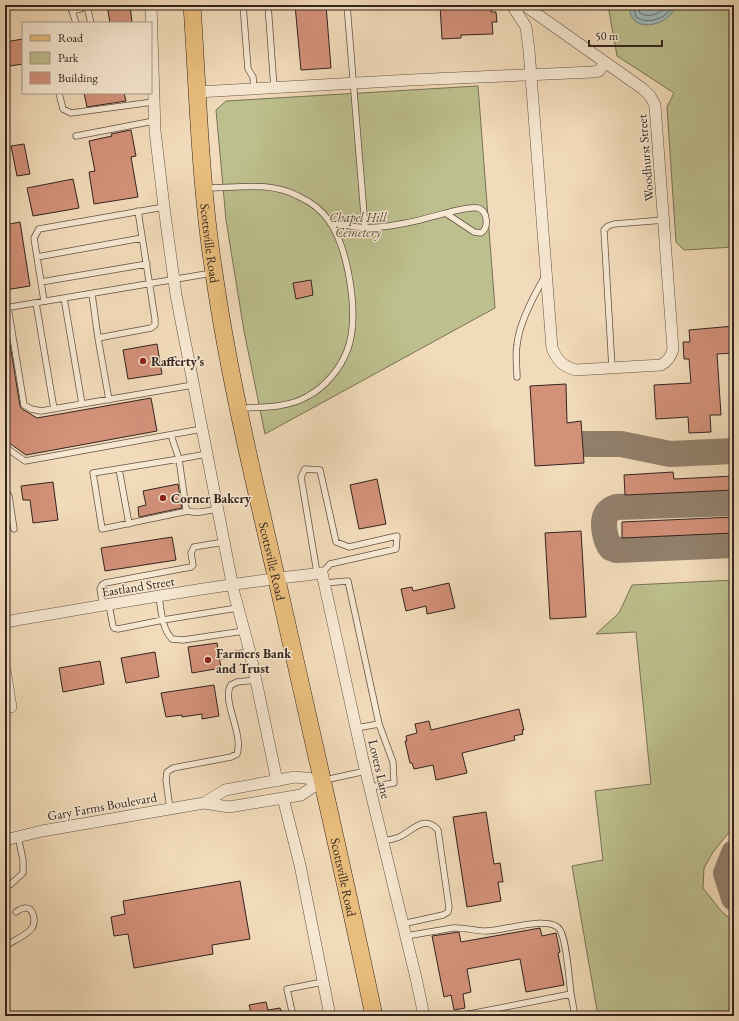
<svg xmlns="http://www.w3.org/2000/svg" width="739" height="1021" font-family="'EB Garamond',serif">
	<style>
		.green { fill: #bdc08e; stroke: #787256 }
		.water { fill: #9eb9b9; stroke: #737d7b }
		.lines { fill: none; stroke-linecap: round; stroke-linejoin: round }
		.shore { stroke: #686e6c; stroke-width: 1 }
		.taxiway { stroke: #92806c; stroke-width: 26 }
		.building { fill: #d3917a; stroke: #32241f }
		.service-casing { stroke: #625246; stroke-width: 7 }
		.minor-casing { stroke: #625246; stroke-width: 12 }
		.primary-casing { stroke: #32241f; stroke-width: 18 }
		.service { stroke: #f7e8d2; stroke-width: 5.5 }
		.minor { stroke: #f7e8d2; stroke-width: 11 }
		.primary { stroke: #e9be7d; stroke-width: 17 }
		.poi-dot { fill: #8f2418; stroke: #f7e8d2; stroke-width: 1.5 }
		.labels { text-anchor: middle; stroke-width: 3; stroke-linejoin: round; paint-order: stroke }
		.street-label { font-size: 13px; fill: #32241f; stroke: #f7e8d2 }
		.park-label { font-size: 13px; font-style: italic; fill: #554b3b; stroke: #f7e8d2 }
		.poi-label { font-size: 13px; font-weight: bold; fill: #32241f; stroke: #f7e8d2; text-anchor: start }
	</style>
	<rect width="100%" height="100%" fill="#f2dbba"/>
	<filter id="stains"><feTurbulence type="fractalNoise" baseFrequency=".005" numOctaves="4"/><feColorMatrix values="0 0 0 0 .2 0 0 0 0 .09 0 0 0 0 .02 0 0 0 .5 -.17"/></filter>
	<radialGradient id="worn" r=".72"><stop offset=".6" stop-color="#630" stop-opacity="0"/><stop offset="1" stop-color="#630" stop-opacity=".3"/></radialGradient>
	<path class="green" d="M608,5H734V247L684,250L676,242L667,107L674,93L617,56Z
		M478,86L495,308L265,434L244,331L226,220L216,110L226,101Z
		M734,580V826L713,852L704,868L703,888L721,911L734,922V1016H598L572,866L603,860L595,791L651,784L636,632L596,634L619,613L632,585Z"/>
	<path class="water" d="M629,5H676C673,20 646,32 634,20C630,16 630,10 629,5Z"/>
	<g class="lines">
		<path class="shore" d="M633,5L636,17C647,25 668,19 672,5
			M638,5L640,13C649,19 662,13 667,5"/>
		<path class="taxiway" d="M582,444H621L670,454L734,451
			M734,503L616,507C613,508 609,510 607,513C601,521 605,541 611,548L616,550L734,545
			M734,853L726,873L734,898"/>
	</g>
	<path class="building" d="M107,5H130L132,23H110Z
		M295,5H326L331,68L301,70Z
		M440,5H464L465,8L491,7V12H496L497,22H492L493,34L461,35V38L442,39Z
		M23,39V64L10,66L5,42Z
		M84,93H124L126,101L87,107Z
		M131,130L136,156L131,157L138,197L94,204L89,172L95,171L89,141L112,136L111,134Z
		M24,144L30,174L17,176L11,146Z
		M73,179L79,208L33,216L27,188Z
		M20,222L30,286L5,290V225Z
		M311,280L313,295L296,299L293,283Z
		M734,326V353L717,354L721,415H710L711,432L689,433L688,417L656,419L654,385L691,383L689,359H684L683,342H690L689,330Z
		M5,332H8L20,406L22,409L37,418L151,398L157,431L26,455L5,440Z
		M157,344L162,374L128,379L123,350Z
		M566,384L567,423L581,421L584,463L535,466L530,386Z
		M673,472L674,479L734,476V490L625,495L624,475Z
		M377,479L386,524L359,529L350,485Z
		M53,482L58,520L33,523L30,500H23L21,486Z
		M178,484L182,508L139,517L138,507L146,505L143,491Z
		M734,517V533L622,538V522Z
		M581,531L586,617L550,619L545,533Z
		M172,537L176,560L105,571L101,548Z
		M449,583L455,608L427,614L426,606L406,611L401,589L412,587L413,591Z
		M217,643L221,668L192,673L188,647Z
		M155,652L159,677L126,683L121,658Z
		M100,661L104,684L63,692L59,668Z
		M214,685L219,716L202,719V714L182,717V715L166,717L161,693Z
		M519,709L524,730H522L523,734L514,736L515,740L462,753L467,773L436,780L433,765L414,769L412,763H410L405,741H407L406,736L417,733L415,724L429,721L431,730Z
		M486,812L494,864L500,863L503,882H498L501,901L467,907L453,817Z
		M240,881L250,939L212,945L213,954L134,968L128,934L114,936L111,917L125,914L123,901Z
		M540,928L542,936L556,933L560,952L558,953L564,985L526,992L520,959L467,969L471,992L463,994L465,1008L454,1010L451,995L444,997L432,936L459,932L461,942Z
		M266,1002L268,1010L280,1008L282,1016H252L249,1005Z"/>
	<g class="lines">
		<defs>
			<path id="service" d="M70,5L76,23
				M243,5L248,69L253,77L254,89
				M268,5L274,88
				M347,5L365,227
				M72,11L87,7L91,23
				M59,93L63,109L71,113L153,102
				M76,136L154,121
				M206,188C237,188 269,181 298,196C311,202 322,210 330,222C349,252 360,318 347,351C340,369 325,387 308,396C288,408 264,407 241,408
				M330,223C339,224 349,226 358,227C373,229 391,226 406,223C421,221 466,205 478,208C488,211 489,228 481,233L474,232L447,214
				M37,257L142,238
				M41,282L147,264
				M92,294L98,338
				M64,298L82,404
				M44,301L34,238L39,229L164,207
				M36,303L54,409
				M8,307L24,405L31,409L41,411L193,385
				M5,308L212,273
				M612,368L604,230L608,226L614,224L664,220
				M517,377C517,366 515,356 517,345C519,323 533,297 544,278
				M109,400L98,338L151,328L155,325V319L138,211
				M171,435L179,459L93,473L102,529L188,511
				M5,447L25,461L202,429
				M207,454L179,459L186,509C192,516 209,510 218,509
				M119,469L129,524
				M5,489L9,496L14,529
				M317,573L301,477L305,469L320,470L336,542L349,547L397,536L396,549L330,564L322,573
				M324,583L348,581L379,724L393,762L394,783L370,787
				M159,596C161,610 162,629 172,639L183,640L244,631
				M109,605L113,626L114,628L118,629L163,620L237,608
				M103,606L100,589L102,585L105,583L191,567L193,565L191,553L194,547L224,542
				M223,656L250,652
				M356,728L379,724
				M325,780L366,771
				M170,809L166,780L167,772L173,768L231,757L237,754C244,734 221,700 231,685L237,682L256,680
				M382,841C388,840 396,839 401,836C414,829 425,815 438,830L449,907L448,912L443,915L402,924
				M5,888L11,884L23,873V860L18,836
				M406,936L453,928C464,927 475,931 486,931C503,931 551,914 560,930C567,941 569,980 571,994
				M5,946C13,941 26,936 32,928C36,922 34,907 25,908C22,908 19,910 16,912
				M293,1016L287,989L323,982
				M459,1016L571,994L575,1016"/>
			<path id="minor" d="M151,5L155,131L164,207L176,295L234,593L250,652L277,781
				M512,5L526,27L529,50L552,348C558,362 562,365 575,370L661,365C668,361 671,357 673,349L655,105L650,96L643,89L524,5
				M197,92L410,80L593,72L599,71L605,62
				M5,622C110,604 216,585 322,573L363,760L416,978L424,1016
				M5,670L11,707
				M283,798L300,865L330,1016
				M204,803L225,790L295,777L323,780
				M5,840L42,831L204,803L229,807L301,795L323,780"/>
			<g id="primary">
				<path id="s1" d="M192,5C198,95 200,184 214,273C230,384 257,493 282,602C313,740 345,878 374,1016"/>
			</g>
		</defs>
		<use href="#service" class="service-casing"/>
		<use href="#minor" class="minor-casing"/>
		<use href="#primary" class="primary-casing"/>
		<use href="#service" class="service"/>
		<use href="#minor" class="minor"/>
		<use href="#primary" class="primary"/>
	</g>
	<g class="poi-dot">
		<circle cx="143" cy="361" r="4"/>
		<circle cx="163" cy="498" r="4"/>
		<circle cx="208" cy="660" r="4"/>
	</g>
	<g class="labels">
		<g class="street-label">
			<text transform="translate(645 158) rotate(-95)" y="5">Woodhurst Street</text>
			<text dy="5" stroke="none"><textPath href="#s1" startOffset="239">Scottsville Road</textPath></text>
			<text dy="5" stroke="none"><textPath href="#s1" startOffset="563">Scottsville Road</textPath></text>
			<text transform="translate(138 586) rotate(-9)" y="5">Eastland Street</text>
			<text transform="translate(380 769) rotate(77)" y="5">Lovers Lane</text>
			<text transform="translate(102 806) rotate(-10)" y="5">Gary Farms Boulevard</text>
			<text dy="5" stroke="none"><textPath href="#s1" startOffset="887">Scottsville Road</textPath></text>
		</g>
		<g class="park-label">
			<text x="358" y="222">Chapel Hill<tspan x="358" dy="15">Cemetery</tspan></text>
		</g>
		<g class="poi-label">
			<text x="151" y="366">Rafferty’s</text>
			<text x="171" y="503">Corner Bakery</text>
			<text x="216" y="658">Farmers Bank<tspan x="216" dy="15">and Trust</tspan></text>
		</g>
	</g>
	<rect width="739" height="1021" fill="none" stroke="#f2dbba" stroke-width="20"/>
	<rect x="6" y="6" width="727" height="1009" fill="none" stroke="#32241f" stroke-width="2"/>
	<rect x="10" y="10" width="719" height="1001" fill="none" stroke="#32241f"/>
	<rect x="22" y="22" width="130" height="72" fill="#f7e8d2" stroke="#a89a8a"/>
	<rect x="30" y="35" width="20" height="6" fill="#e9be7d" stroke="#a89a8a"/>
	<text x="58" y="42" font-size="12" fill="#32241f">Road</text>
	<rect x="30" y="52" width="20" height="12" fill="#bdc08e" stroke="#a89a8a"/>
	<text x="58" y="62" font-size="12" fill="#32241f">Park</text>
	<rect x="30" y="72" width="20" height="12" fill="#d3917a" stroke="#a89a8a"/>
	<text x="58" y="82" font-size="12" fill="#32241f">Building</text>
	<path d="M589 40v6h73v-6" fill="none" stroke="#32241f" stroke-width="2"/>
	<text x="595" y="40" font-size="12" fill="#32241f" stroke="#f7e8d2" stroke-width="3" paint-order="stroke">50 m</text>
	<rect width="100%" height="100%" filter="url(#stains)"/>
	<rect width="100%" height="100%" fill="url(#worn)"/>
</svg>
